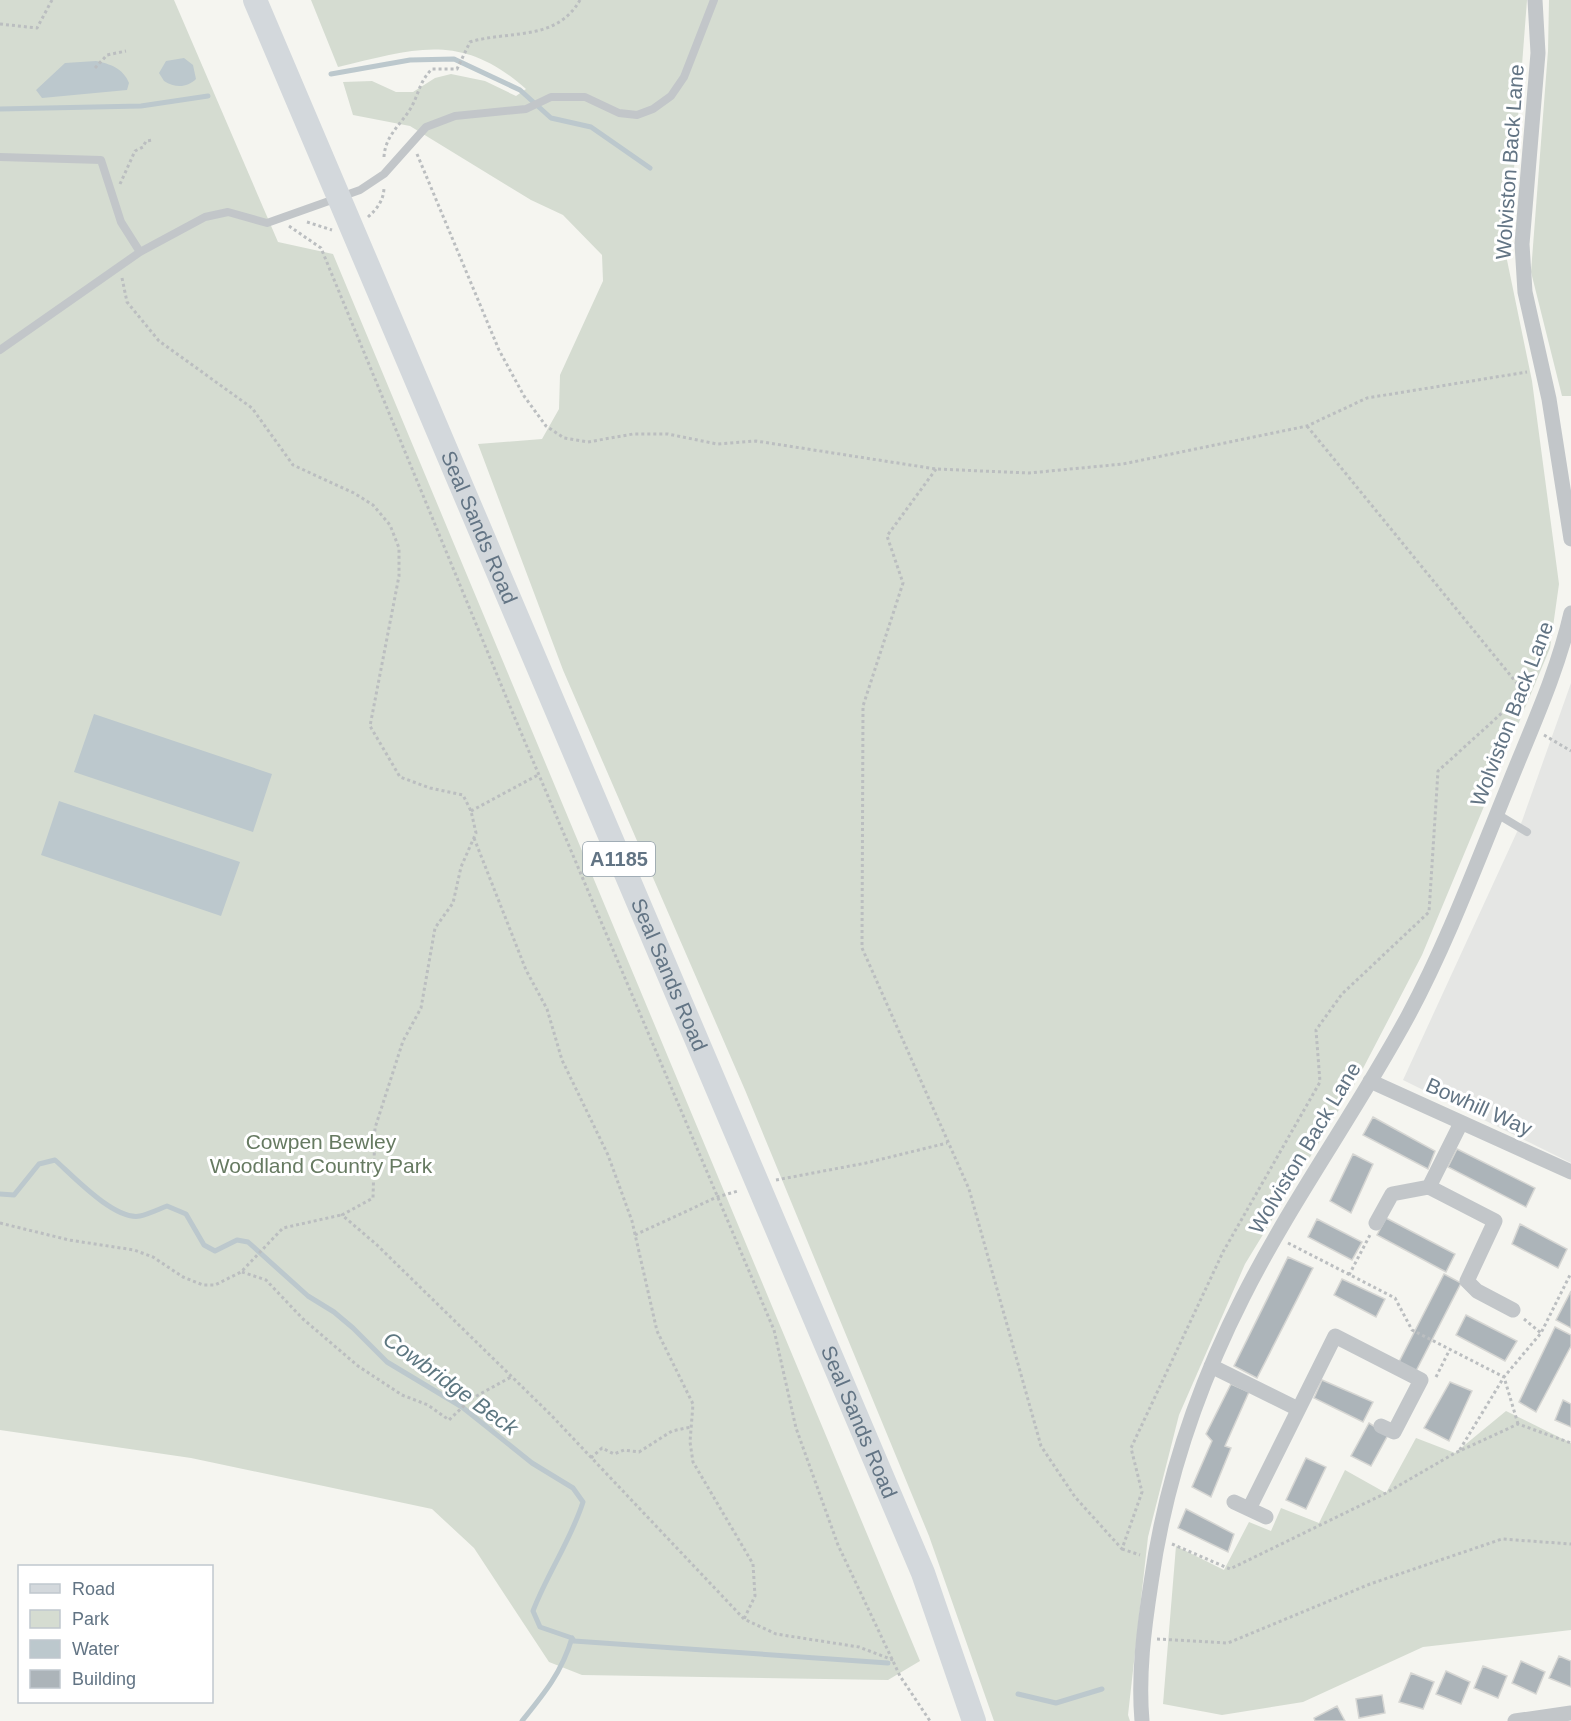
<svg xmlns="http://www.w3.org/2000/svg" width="1571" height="1721" font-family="Helvetica,sans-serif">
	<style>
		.built { fill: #e5e6e4 }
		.green { fill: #d5dcd1 }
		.water { fill: #bcc8cd }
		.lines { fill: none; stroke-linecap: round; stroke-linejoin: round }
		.stream { stroke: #bcc8cd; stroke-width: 5 }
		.building { fill: #acb4b9; stroke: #d6d6d3; stroke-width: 1.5 }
		.path { stroke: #bbbec0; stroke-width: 3; stroke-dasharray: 3 3; stroke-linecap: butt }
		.service { stroke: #c2c6c9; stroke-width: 8 }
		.minor { stroke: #c2c6c9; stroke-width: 15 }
		.primary { stroke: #d3d8dc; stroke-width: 24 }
		.labels { text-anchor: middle; stroke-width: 6; stroke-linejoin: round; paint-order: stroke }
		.shield { fill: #fff; stroke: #919ea9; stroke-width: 1.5 }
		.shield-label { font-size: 20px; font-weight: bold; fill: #627484 }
		.street-label { font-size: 21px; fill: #627484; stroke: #fff }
		.park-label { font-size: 21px; fill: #667a61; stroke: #fff }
		.water-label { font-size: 22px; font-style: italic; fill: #5d7781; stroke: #fff }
	</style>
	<rect width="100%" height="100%" fill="#f5f5f0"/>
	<path class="built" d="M1571,683V1163L1403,1080L1522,821Z"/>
	<path class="green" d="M0,0H174L278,242L333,254L920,1661L888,1680L582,1675L549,1662L474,1548L432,1509L191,1458L0,1430Z
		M311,0H1527L1507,260L1532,381L1559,584L1550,648L1422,955L1357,1080L1245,1264L1179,1415L1148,1537L1128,1715L1130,1721H994L929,1536L745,1090L563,670L478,444L542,439L559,409L560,375L603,281L602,255L563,215L531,200L410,126L353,115L343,82L372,81L396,92H413L435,78L451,74L485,81L516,96L526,89C461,31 414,49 338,67Z
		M1549,0H1571V396H1562L1531,272L1548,51Z
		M1506,1411L1571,1443V1630L1423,1647L1303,1702L1222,1715L1163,1704L1176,1546L1224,1570L1249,1522L1271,1531L1281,1508L1319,1523L1345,1470L1386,1493L1416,1438L1455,1453Z"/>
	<path class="water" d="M184,58L193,65L196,79C187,88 175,88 164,81L159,73L166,61Z
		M96,61C110,64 123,68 129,83L127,90L42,98L36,90L65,63Z
		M94,714L272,774L253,832L74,772Z
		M59,801L240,862L221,916L41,855Z"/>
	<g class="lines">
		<path class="stream" d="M331,74L410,60L454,59L520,90L551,118L591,127L650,168
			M0,109L141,106L208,96
			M0,1194L14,1195L39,1164L55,1160C73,1176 115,1221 140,1216C149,1214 159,1209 167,1206L186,1214L204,1245L215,1251L237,1240L248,1242L308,1296L334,1312L353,1328L387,1362L462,1407L532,1463L573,1488L583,1502C571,1540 547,1574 533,1611L540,1627L572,1638C562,1672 544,1694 522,1721
			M572,1638L574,1641L888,1663
			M1018,1694L1056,1703L1102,1689"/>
	</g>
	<path class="building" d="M1373,1117L1435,1151L1428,1169L1363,1135Z
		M1457,1149L1535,1188L1526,1207L1448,1167Z
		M1353,1154L1373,1164L1351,1213L1330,1201Z
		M1386,1218L1455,1254L1446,1272L1377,1235Z
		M1317,1219L1362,1242L1352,1260L1308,1237Z
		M1520,1224L1567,1249L1558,1268L1512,1244Z
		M1288,1257L1313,1268L1257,1378L1234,1366Z
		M1444,1274L1461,1283L1416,1371L1399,1362Z
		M1342,1279L1385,1299L1376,1317L1334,1295Z
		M1571,1291V1328L1556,1320Z
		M1466,1315L1517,1341L1505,1361L1456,1335Z
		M1555,1327L1571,1335V1346L1536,1412L1519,1402Z
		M1322,1380L1373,1402L1363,1422L1314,1398Z
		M1450,1382L1472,1391L1449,1441L1424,1428Z
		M1231,1384L1249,1392L1225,1446L1231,1448L1211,1497L1192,1487L1212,1441L1206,1434Z
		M1563,1400L1571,1404V1427L1555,1420Z
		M1369,1423L1388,1435L1371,1466L1351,1456Z
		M1306,1458L1326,1467L1306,1509L1286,1500Z
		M1186,1509L1234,1534L1228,1552L1178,1528Z
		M1559,1656L1571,1661V1687L1549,1678Z
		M1521,1661L1545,1672L1536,1694L1512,1683Z
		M1483,1666L1507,1676L1498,1698L1474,1688Z
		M1446,1671L1470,1682L1461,1704L1436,1694Z
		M1411,1673L1434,1682L1423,1709L1399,1702Z
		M1382,1695L1385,1713L1359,1718L1356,1699Z
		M1337,1706L1345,1721H1315L1314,1718Z"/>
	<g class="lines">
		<path class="path" d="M0,24L37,28L52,0
			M95,68L107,55L126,51
			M417,154L499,350L524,396L546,426L564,438L588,442L633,434H668L717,444L756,441L936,469L1029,473L1123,464L1307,426L1367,398L1527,372
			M384,157C385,137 399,126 409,111C419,96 418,83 432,69H457L470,42C509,30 556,42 580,0
			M120,184L135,151L143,147L146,141L153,140
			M368,217C377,209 384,200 384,187
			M307,222L332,230
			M289,226L321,248L514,716L774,1330L796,1428L838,1545L900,1676L930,1721
			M122,278L127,302L159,341L252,408L293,465L354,493L373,505L390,525L399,548V576L370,726L400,777L430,788L463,795L471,811L476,833L461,867L453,903L435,928L421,1008L403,1041L375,1128L373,1198L342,1215L377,1245L551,1415L744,1619L776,1634L859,1647L893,1660
			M1307,426L1524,692
			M936,469L887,536L903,583L863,706L862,948L969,1189L1041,1446L1075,1497L1122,1549L1142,1492L1131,1448L1223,1252L1320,1082L1316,1030L1342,994L1429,912L1438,771L1525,692
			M1544,735L1571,751
			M471,811L538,775
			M474,838L526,970L547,1009L562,1060L608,1155L632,1221L657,1331L693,1404L690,1442L693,1462L753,1564L755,1596L744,1619
			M776,1180L866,1163L947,1143
			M0,1223L69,1240L134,1250L153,1257L183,1277L203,1285H215L241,1272L283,1228L341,1215
			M635,1235L717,1197L738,1191
			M1288,1243L1395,1298L1412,1330L1504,1377L1459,1451
			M242,1272L266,1280L303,1319L358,1366L402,1395L428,1405L449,1420L471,1399L511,1377
			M1349,1275L1370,1235
			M1524,1319L1541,1333
			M1436,1377L1449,1351
			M1518,1424L1504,1377L1541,1333L1571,1273
			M591,1458L602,1448L614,1454L624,1450L639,1452L672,1431L691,1427
			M1172,1544L1230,1569L1386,1493L1455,1453L1518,1424L1571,1443
			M1122,1549L1140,1555
			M1157,1639L1228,1643L1370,1584L1502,1539L1571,1544"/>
		<path class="service" d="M0,157L101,160L121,222L140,252
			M0,350L140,252L205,217L228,212L267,223L360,190L384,174L426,127L455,116L526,109L551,97H585L619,113L637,115L653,109L671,96L684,77L714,0
			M1497,814L1527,832"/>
		<path class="minor" d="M1535,0L1538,53L1522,244L1525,292L1549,399L1571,539
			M1370,1081L1571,1172
			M1429,1187L1461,1123
			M1376,1223L1392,1194L1429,1187L1495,1221L1467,1281L1477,1291L1513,1310
			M1211,1366L1298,1409
			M1234,1502L1266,1517
			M1249,1509L1335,1336L1421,1380L1394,1432L1381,1426
			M1142,1721C1138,1675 1144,1628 1151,1583C1165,1482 1197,1388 1243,1297C1292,1200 1356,1112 1408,1016C1447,943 1476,865 1507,789C1530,731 1557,674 1571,613
			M1515,1721L1571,1713"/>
		<path class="primary" id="s1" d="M255,0L923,1573L974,1721"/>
	</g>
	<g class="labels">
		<rect class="shield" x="583" y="842" width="72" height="34" rx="4.5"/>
		<g class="shield-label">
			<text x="619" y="866">A1185</text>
		</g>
		<g class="street-label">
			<text transform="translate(1510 162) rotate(-86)" y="7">Wolviston Back Lane</text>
			<text dy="7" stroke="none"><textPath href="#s1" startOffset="573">Seal Sands Road</textPath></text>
			<text transform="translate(1512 714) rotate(-69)" y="7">Wolviston Back Lane</text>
			<text dy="7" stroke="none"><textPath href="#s1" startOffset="1059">Seal Sands Road</textPath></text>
			<text transform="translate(1479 1107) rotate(24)" y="7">Bowhill Way</text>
			<text transform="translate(1305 1148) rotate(-59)" y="7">Wolviston Back Lane</text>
			<text dy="7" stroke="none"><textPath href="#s1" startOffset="1545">Seal Sands Road</textPath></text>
		</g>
		<g class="park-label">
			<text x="321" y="1149">Cowpen Bewley<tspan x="321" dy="24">Woodland Country Park</tspan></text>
		</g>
		<g class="water-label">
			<text transform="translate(451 1383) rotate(36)" y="8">Cowbridge Beck</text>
		</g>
	</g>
	<rect x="18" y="1565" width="195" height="138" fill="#ffffff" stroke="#c0c7ce" stroke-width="1.5"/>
	<rect x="30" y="1584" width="30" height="9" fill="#d3d8dc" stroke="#c0c7ce" stroke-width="1.5"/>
	<text x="72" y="1595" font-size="18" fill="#627484">Road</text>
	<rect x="30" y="1610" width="30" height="18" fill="#d5dcd1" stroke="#c0c7ce" stroke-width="1.5"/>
	<text x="72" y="1625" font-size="18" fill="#627484">Park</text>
	<rect x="30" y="1640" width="30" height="18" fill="#bcc8cd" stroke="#c0c7ce" stroke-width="1.5"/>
	<text x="72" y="1655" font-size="18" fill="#627484">Water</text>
	<rect x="30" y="1670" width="30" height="18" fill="#acb4b9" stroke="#c0c7ce" stroke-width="1.5"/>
	<text x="72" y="1685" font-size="18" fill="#627484">Building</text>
</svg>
